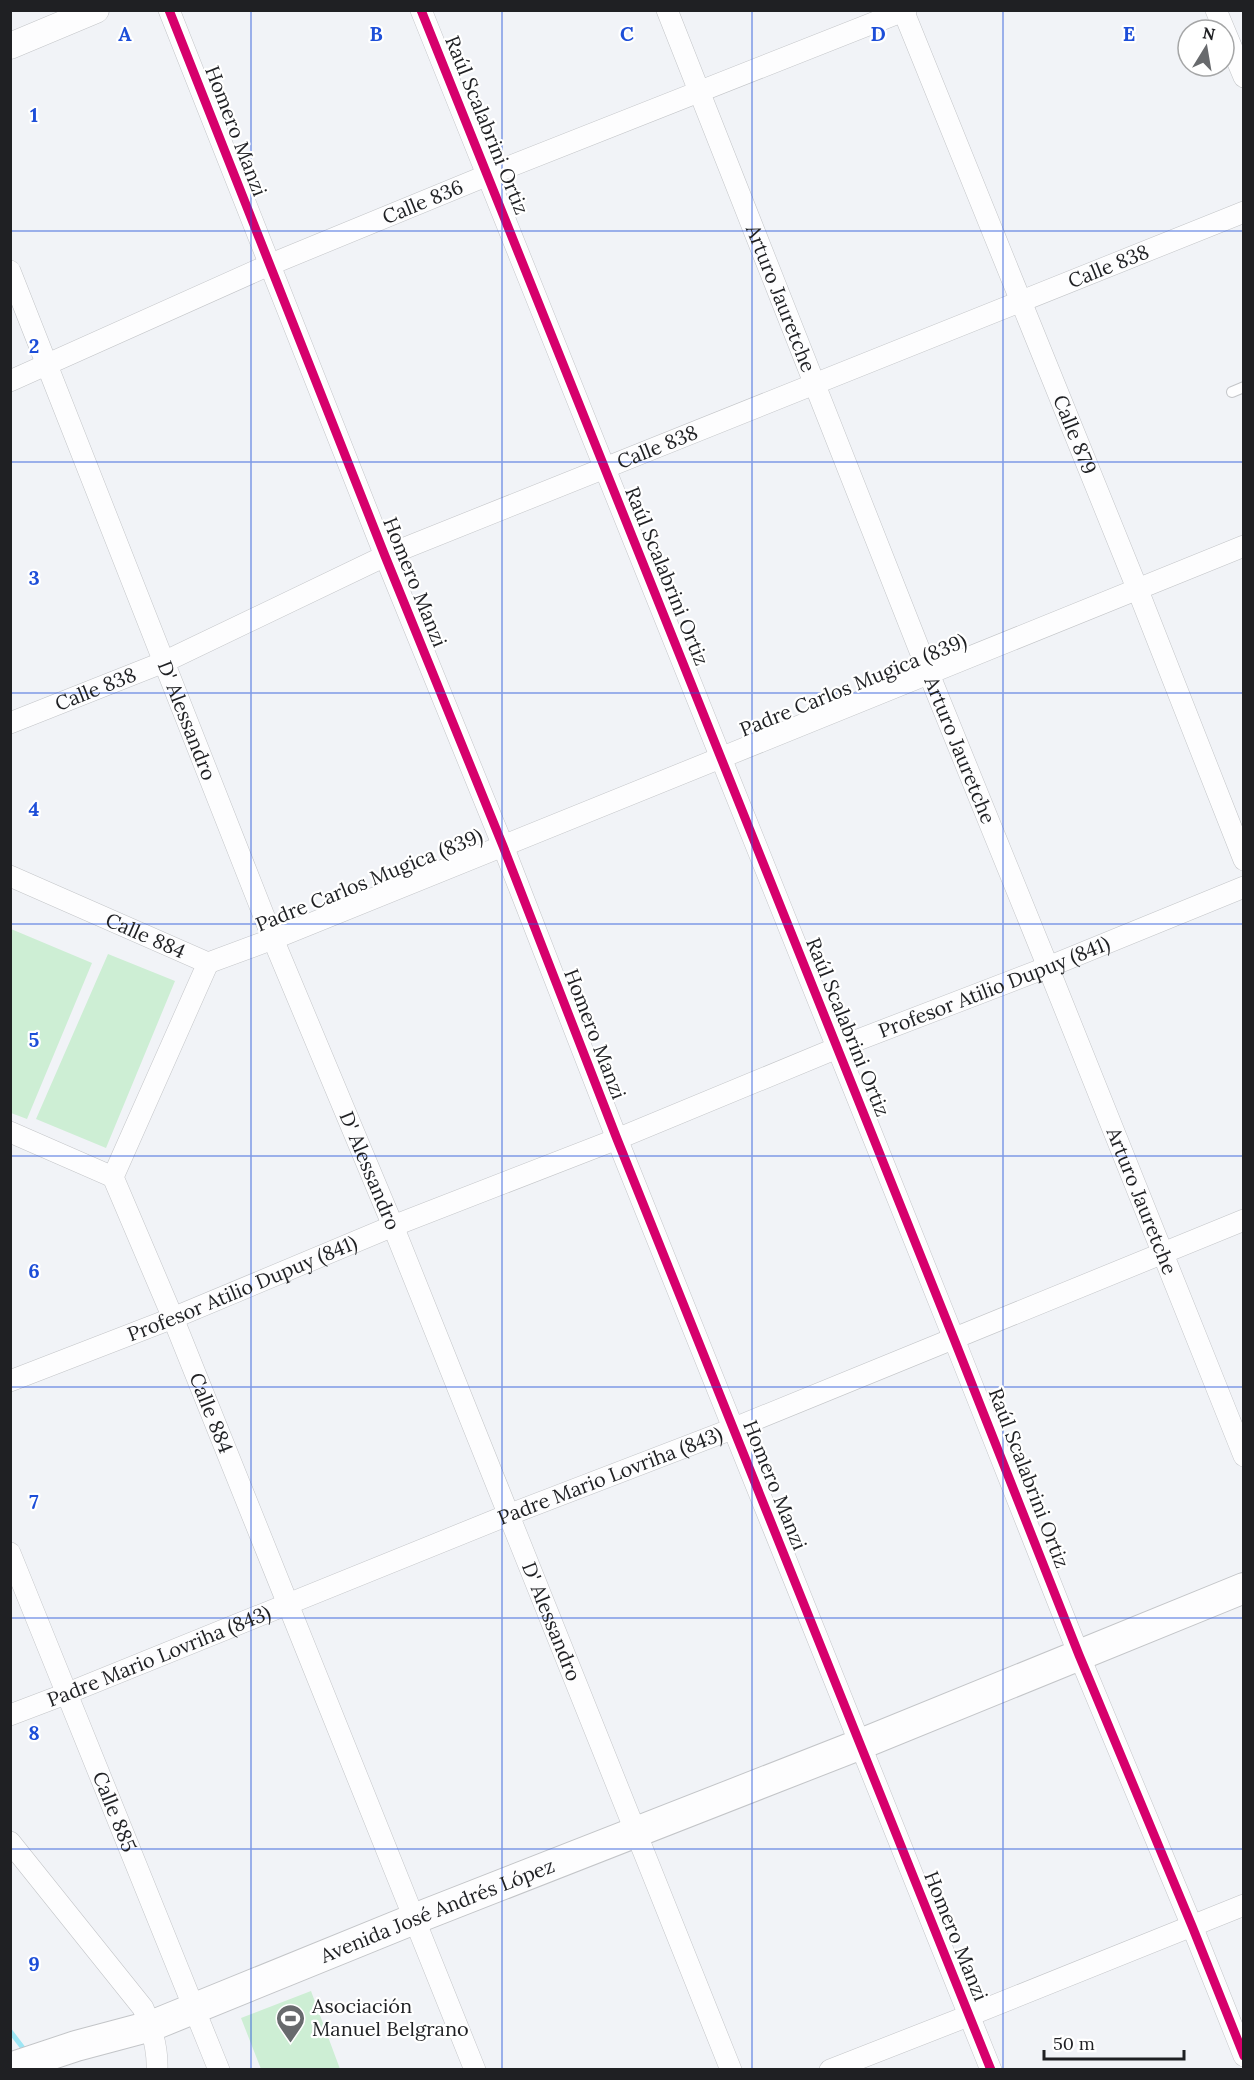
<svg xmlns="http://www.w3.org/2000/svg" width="1254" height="2080" font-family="Lora,serif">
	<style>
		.green { fill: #cdeed4 }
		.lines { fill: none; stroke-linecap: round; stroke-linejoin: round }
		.stream { stroke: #9de6f5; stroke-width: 5 }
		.service-casing { stroke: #c3c5c8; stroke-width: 12 }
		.minor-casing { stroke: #c3c5c8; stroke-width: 22 }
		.tertiary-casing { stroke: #c3c5c8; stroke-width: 27 }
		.secondary-casing { stroke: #c3c5c8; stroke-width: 32 }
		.service { stroke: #fdfdfe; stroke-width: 10 }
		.minor { stroke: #fdfdfe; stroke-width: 21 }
		.tertiary { stroke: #fdfdfe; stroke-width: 26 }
		.secondary { stroke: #fdfdfe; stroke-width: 30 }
		.cycleway-casing { stroke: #fff; stroke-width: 13 }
		.cycleway { stroke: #d6006c; stroke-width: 9 }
		.grid { fill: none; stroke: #1d4ed8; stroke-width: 1.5; stroke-opacity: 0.55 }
		.labels { text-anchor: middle; stroke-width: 4.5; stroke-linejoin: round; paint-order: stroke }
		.street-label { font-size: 20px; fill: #1f2023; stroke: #fff }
		.poi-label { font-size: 20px; fill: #1f2023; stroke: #fff; text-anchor: start }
		.grid-label { font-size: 20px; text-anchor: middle; font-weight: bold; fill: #1d4ed8; stroke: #fff; stroke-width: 4.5; stroke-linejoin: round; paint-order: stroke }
	</style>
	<rect width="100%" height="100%" fill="#f1f3f7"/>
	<path class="green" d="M11,929L92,963L27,1119L11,1113Z
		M108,954L175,981L106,1148L36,1119Z
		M311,1991L340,2069H261L241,2018Z"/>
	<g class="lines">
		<path class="stream" d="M10,2031L26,2052"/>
		<defs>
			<path id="service" d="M1232,392L1244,387"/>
			<g id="minor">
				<path d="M169,10L385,556L503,846L617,1139L991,2070"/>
				<path d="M421,10L954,1339L1079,1655L1192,1926L1244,2056"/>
				<path id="s1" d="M667,10L929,674L1048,967L1244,1456"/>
				<path id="s2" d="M903,10L1137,588L1244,860"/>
				<path d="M1216,10L1244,77"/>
				<path id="s3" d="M10,271L273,939L393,1226L731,2070"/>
				<path id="s4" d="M10,381L269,265L488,175L906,10"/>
				<path id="s5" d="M10,723L164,662L385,556L1244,212"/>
				<path id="s6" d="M10,876L208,963L113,1177L173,1318L475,2070"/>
				<path d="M208,963L273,939L1244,546"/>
				<path d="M10,1132L113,1177"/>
				<path id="s7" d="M10,1381L173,1318L393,1226L617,1139L837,1048L1048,967L1244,887"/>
				<path id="s8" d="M10,1553L219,2070"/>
				<path id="s9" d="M10,1715L68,1693L508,1515L732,1429L1244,1220"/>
				<path d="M10,1842L143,2008C152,2028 158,2048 157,2070"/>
				<path d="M830,2070L968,2016L1244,1905"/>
			</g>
			<path id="tertiary" d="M10,46L96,10"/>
			<g id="secondary">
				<path id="s10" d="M10,2068L76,2046L151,2026L414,1919L861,1744L1244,1588"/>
			</g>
		</defs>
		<use href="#service" class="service-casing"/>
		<use href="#minor" class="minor-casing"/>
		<use href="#tertiary" class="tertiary-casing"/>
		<use href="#secondary" class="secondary-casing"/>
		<use href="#service" class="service"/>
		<use href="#minor" class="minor"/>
		<use href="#tertiary" class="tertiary"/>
		<use href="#secondary" class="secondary"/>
		<defs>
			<path id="cycleway" d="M169,10L385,556L503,846L617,1139L991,2070
				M421,10L954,1339L1079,1655L1192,1926L1244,2056"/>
		</defs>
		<use href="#cycleway" class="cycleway-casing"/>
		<use href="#cycleway" class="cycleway"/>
	</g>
	<path class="grid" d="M251,10V2070M502,10V2070M752,10V2070M1003,10V2070M10,231H1244M10,462H1244M10,693H1244M10,924H1244M10,1156H1244M10,1387H1244M10,1618H1244M10,1849H1244"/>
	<defs>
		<symbol id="stadium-pin" viewBox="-11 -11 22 30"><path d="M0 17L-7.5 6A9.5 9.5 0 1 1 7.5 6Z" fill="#686a6d" stroke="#fff"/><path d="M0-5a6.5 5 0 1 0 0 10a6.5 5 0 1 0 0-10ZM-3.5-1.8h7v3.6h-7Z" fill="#fff"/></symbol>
	</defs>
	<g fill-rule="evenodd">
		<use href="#stadium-pin" x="274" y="2002" width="33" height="45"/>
	</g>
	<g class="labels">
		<g class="street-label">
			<text transform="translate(487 125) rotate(68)" y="7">Raúl Scalabrini Ortiz</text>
			<text transform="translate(236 131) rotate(69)" y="7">Homero Manzi</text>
			<text dy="7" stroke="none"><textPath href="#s4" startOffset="450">Calle 836</textPath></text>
			<text dy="7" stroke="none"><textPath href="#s5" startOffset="1190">Calle 838</textPath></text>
			<text dy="7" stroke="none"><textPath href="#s1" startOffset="310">Arturo Jauretche</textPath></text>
			<text dy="7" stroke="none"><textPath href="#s2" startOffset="458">Calle 879</textPath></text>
			<text dy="7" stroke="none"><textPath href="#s5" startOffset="704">Calle 838</textPath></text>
			<text transform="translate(667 576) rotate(68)" y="7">Raúl Scalabrini Ortiz</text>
			<text transform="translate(415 582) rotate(68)" y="7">Homero Manzi</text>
			<text transform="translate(853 685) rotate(-22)" y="7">Padre Carlos Mugica (839)</text>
			<text dy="7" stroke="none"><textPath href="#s5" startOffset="92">Calle 838</textPath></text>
			<text dy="7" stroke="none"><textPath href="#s3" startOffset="483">D' Alessandro</textPath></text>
			<text dy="7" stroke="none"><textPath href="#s1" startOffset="796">Arturo Jauretche</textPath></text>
			<text transform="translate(369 880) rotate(-22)" y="7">Padre Carlos Mugica (839)</text>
			<text dy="7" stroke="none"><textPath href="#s6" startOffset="148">Calle 884</textPath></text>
			<text dy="7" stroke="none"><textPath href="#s7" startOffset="1060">Profesor Atilio Dupuy (841)</textPath></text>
			<text transform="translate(848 1027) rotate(68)" y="7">Raúl Scalabrini Ortiz</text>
			<text transform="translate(595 1034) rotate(69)" y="7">Homero Manzi</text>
			<text dy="7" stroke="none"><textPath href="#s3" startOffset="969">D' Alessandro</textPath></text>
			<text dy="7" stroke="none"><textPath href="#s1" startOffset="1282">Arturo Jauretche</textPath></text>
			<text dy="7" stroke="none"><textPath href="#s7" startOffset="250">Profesor Atilio Dupuy (841)</textPath></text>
			<text dy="7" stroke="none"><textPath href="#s6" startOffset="706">Calle 884</textPath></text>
			<text dy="7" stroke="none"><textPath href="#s9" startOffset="646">Padre Mario Lovriha (843)</textPath></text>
			<text transform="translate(1029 1478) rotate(69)" y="7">Raúl Scalabrini Ortiz</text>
			<text transform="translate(775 1485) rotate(68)" y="7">Homero Manzi</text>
			<text dy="7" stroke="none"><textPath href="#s3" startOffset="1455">D' Alessandro</textPath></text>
			<text dy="7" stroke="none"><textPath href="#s9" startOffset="160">Padre Mario Lovriha (843)</textPath></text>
			<text dy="7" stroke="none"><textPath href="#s8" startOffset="279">Calle 885</textPath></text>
			<text dy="7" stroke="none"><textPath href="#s10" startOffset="456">Avenida José Andrés López</textPath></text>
			<text transform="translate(956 1936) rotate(68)" y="7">Homero Manzi</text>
		</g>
		<g class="poi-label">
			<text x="312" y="2013">Asociación<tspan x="312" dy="23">Manuel Belgrano</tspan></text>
		</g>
	</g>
	<g class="grid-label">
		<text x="125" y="41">A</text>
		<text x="376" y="41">B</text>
		<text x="627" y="41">C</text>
		<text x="878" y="41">D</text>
		<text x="1129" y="41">E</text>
		<text x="34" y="122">1</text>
		<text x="34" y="353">2</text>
		<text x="34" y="585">3</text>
		<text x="34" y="816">4</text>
		<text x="34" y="1047">5</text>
		<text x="34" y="1278">6</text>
		<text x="34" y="1509">7</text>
		<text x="34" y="1740">8</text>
		<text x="34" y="1971">9</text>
	</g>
	<rect width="1254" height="2080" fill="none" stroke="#1f2023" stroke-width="24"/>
	<g transform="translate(1206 48) rotate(11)"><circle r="28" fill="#ffffff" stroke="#a5a6a7" stroke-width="1.5"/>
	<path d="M0-4.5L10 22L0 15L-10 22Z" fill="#686a6d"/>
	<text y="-9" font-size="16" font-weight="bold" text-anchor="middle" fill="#1f2023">N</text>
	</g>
	<path d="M1044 2050v9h140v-9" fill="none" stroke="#1f2023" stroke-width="3"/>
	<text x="1053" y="2050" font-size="18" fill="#1f2023" stroke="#ffffff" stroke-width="4.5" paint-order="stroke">50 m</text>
</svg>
